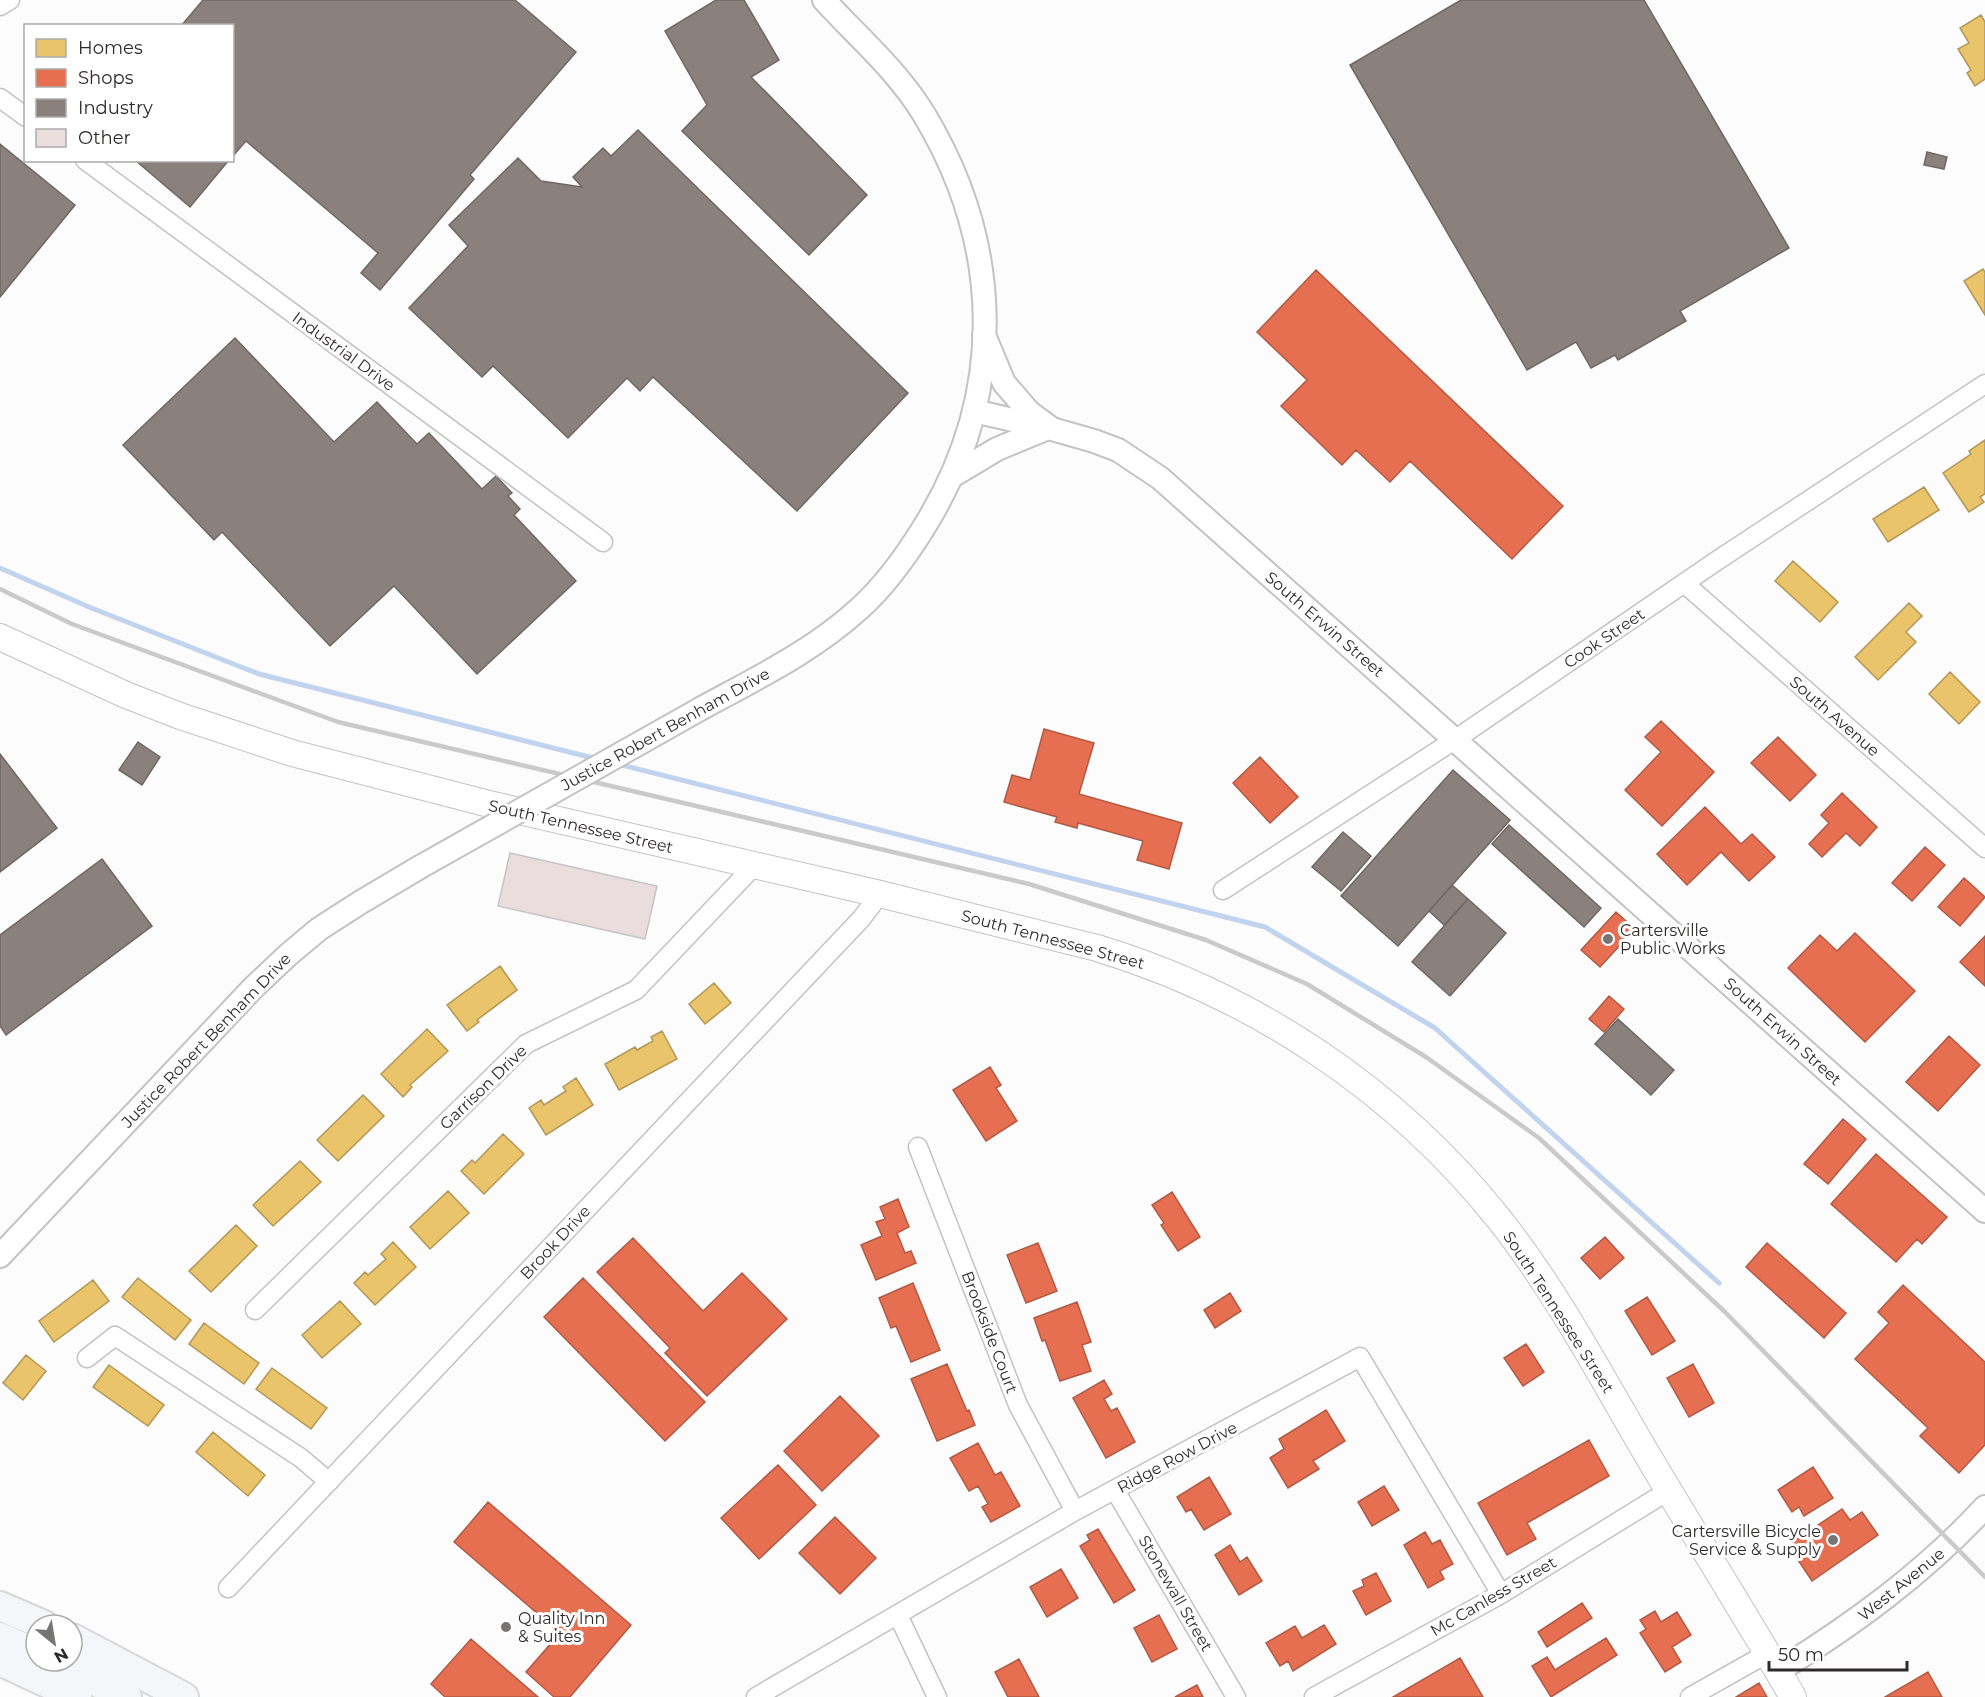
<svg xmlns="http://www.w3.org/2000/svg" width="1985" height="1697" font-family="Montserrat,sans-serif">
	<style>
		.homes { fill: #e9c46a; stroke: #b19657; stroke-width: 1.5 }
		.shops { fill: #e76f51; stroke: #b05a45; stroke-width: 1.5 }
		.industry { fill: #8a817c; stroke: #6f6763; stroke-width: 1.5 }
		.lines { fill: none; stroke-linecap: round; stroke-linejoin: round }
		.stream { stroke: #c2d3ed; stroke-width: 5 }
		.building { fill: #e9dedd; stroke: #c7c4c4; stroke-width: 1.5 }
		.minor-casing { stroke: #c4c2c2; stroke-width: 21 }
		.tertiary-casing { stroke: #c4c2c2; stroke-width: 26 }
		.secondary-casing { stroke: #c4c2c2; stroke-width: 28 }
		.primary-casing { stroke: #d9d8d8; stroke-width: 32 }
		.minor { stroke: #fff; stroke-width: 18 }
		.tertiary { stroke: #fff; stroke-width: 22 }
		.secondary { stroke: #fff; stroke-width: 26 }
		.primary { stroke: #f4f6f9; stroke-width: 28 }
		.rail { stroke: #cbcaca; stroke-width: 4.5 }
		.tertiary-bridge-casing { stroke: #c4c2c2; stroke-width: 26; stroke-linecap: butt }
		.tertiary-bridge { stroke: #fff; stroke-width: 22 }
		.poi-dot { fill: #777474; stroke: #fff; stroke-width: 2 }
		.labels { text-anchor: middle; stroke-width: 6; stroke-linejoin: round; paint-order: stroke }
		.street-label { font-size: 16px; fill: #2f2a2a; stroke: #fff }
		.poi-label { font-size: 16px; fill: #2f2a2a; stroke: #fff; text-anchor: start }
	</style>
	<rect width="100%" height="100%" fill="#fdfcfc"/>
	<path class="homes" d="M1981,15L1985,22V79L1975,86L1967,73L1971,70L1958,49L1969,43L1960,28Z
		M1983,269L1985,272V315L1964,281Z
		M1985,440V494L1980,497L1984,502L1969,512L1943,473L1971,454L1969,451Z
		M1924,487L1939,510L1888,542L1873,519Z
		M1793,561L1838,602L1820,622L1775,581Z
		M1909,603L1922,616L1906,632L1916,642L1878,680L1855,657Z
		M1950,672L1980,702L1959,724L1929,694Z
		M500,966L517,990L477,1020L479,1022L467,1031L447,1005Z
		M714,983L731,1003L705,1024L689,1004Z
		M427,1029L448,1051L410,1085L412,1087L403,1097L381,1074Z
		M662,1031L677,1059L619,1090L605,1064L635,1047L637,1050L653,1041L651,1037Z
		M576,1078L593,1105L546,1135L529,1108L541,1100L544,1105L566,1091L563,1087Z
		M363,1095L384,1116L338,1161L317,1140Z
		M503,1134L524,1154L484,1194L461,1171L472,1160L475,1163Z
		M300,1161L321,1182L273,1226L253,1205Z
		M448,1191L469,1213L430,1249L410,1227Z
		M236,1225L257,1246L211,1292L189,1271Z
		M393,1242L416,1267L375,1305L354,1283L365,1272L368,1275L386,1259L381,1254Z
		M138,1278L191,1320L175,1340L122,1297Z
		M93,1280L109,1301L54,1342L39,1321Z
		M340,1301L361,1324L322,1358L302,1335Z
		M204,1323L259,1363L244,1384L189,1344Z
		M26,1355L46,1371L23,1400L3,1383Z
		M109,1365L164,1405L148,1426L93,1387Z
		M272,1368L327,1408L311,1429L256,1389Z
		M213,1432L265,1475L248,1496L196,1452Z"/>
	<path class="shops" d="M1316,270L1563,506L1512,559L1410,461L1390,482L1356,450L1342,465L1281,406L1307,380L1257,332Z
		M1661,721L1714,772L1662,826L1625,790L1661,752L1645,737Z
		M1044,729L1094,743L1079,794L1182,823L1169,869L1137,860L1143,841L1078,823L1077,828L1055,822L1057,817L1004,802L1012,775L1030,780Z
		M1778,737L1816,775L1790,801L1751,763Z
		M1260,757L1298,797L1270,823L1233,783Z
		M1842,793L1877,827L1860,846L1846,833L1822,857L1809,844L1829,823L1821,815Z
		M1705,807L1741,844L1752,834L1775,857L1749,881L1721,852L1687,885L1657,854Z
		M1925,847L1945,865L1912,901L1892,883Z
		M1964,878L1985,897L1960,926L1938,907Z
		M1616,912L1635,929L1600,967L1581,950Z
		M1855,933L1915,991L1865,1042L1788,968L1820,935L1837,951Z
		M1985,936V986L1960,962Z
		M1609,996L1624,1009L1604,1032L1589,1019Z
		M1949,1036L1980,1065L1938,1111L1906,1082Z
		M990,1067L1001,1085L996,1088L1017,1121L986,1141L953,1090Z
		M1843,1119L1866,1139L1828,1184L1804,1164Z
		M1876,1154L1947,1217L1922,1244L1917,1239L1896,1262L1831,1204Z
		M1172,1192L1200,1237L1178,1251L1161,1225L1164,1223L1152,1205Z
		M898,1199L909,1227L897,1233L905,1253L911,1251L916,1263L876,1280L861,1245L882,1236L876,1222L885,1219L880,1207Z
		M1605,1237L1624,1258L1600,1279L1581,1258Z
		M633,1238L703,1311L742,1273L787,1319L707,1396L665,1353L670,1348L597,1272Z
		M1038,1243L1057,1291L1026,1303L1007,1255Z
		M1767,1243L1846,1313L1824,1338L1746,1267Z
		M583,1278L705,1402L665,1441L544,1317Z
		M913,1283L940,1350L911,1362L896,1326L891,1328L879,1298Z
		M1903,1285L1985,1362V1445L1959,1473L1920,1436L1928,1428L1855,1359L1889,1323L1878,1312Z
		M1230,1293L1241,1311L1215,1328L1204,1310Z
		M1647,1297L1675,1341L1652,1355L1625,1311Z
		M1077,1302L1091,1342L1082,1345L1091,1371L1060,1381L1045,1340L1042,1341L1034,1318Z
		M1526,1344L1544,1372L1523,1386L1504,1358Z
		M947,1364L967,1411L969,1410L975,1425L937,1441L911,1379Z
		M1693,1364L1714,1403L1689,1417L1667,1378Z
		M1104,1380L1112,1394L1104,1399L1111,1411L1117,1408L1135,1442L1106,1458L1073,1398Z
		M840,1396L879,1436L822,1491L784,1451Z
		M1326,1410L1345,1441L1313,1461L1319,1469L1288,1488L1270,1458L1284,1449L1279,1439Z
		M1589,1440L1609,1476L1527,1523L1536,1539L1507,1555L1478,1503Z
		M978,1443L995,1475L1001,1472L1020,1506L991,1522L982,1507L988,1504L978,1486L969,1491L950,1458Z
		M778,1465L816,1505L759,1559L721,1518Z
		M1813,1467L1833,1498L1804,1516L1799,1507L1792,1512L1778,1490Z
		M1209,1477L1231,1514L1204,1530L1191,1509L1186,1512L1177,1497Z
		M1384,1486L1399,1510L1372,1526L1358,1502Z
		M488,1502L631,1625L570,1697H554L526,1672L560,1633L454,1542Z
		M1842,1509L1850,1520L1862,1512L1878,1535L1812,1581L1788,1545Z
		M835,1517L876,1558L840,1594L799,1553Z
		M1098,1529L1135,1590L1114,1603L1080,1546L1090,1540L1087,1535Z
		M1425,1532L1432,1544L1440,1540L1453,1564L1440,1571L1444,1579L1428,1588L1404,1545Z
		M1230,1545L1240,1562L1247,1557L1262,1581L1239,1595L1215,1555Z
		M1061,1569L1078,1598L1047,1617L1030,1587Z
		M1376,1573L1391,1601L1366,1615L1353,1591L1364,1586L1362,1580Z
		M1582,1603L1592,1618L1547,1647L1538,1632Z
		M1655,1611L1661,1622L1677,1612L1691,1635L1672,1647L1681,1662L1665,1672L1640,1633L1646,1629L1640,1620Z
		M1159,1615L1177,1649L1152,1662L1134,1628Z
		M1324,1625L1336,1644L1293,1671L1288,1661L1280,1666L1266,1643L1295,1626L1302,1638Z
		M1606,1638L1617,1655L1551,1697L1532,1666L1547,1657L1555,1670Z
		M471,1639L538,1697H445L431,1684Z
		M1460,1658L1483,1697H1393Z
		M1019,1659L1039,1697H1008L995,1672Z
		M1928,1672L1942,1697H1885Z
		M1759,1683L1767,1697H1736Z
		M1197,1685L1203,1697H1175Z"/>
	<path class="industry" d="M203,0H515L576,52L470,175L474,179L380,290L361,273L378,253L246,141L232,157V26H181Z
		M716,0H744L779,60L751,77L867,195L809,255L682,131L707,105L665,31Z
		M1461,0H1644L1789,248L1680,311L1686,321L1618,360L1615,355L1591,368L1576,342L1527,370L1350,65Z
		M638,130L908,393L797,511L653,377L640,391L627,378L568,438L493,366L482,377L409,308L468,246L449,225L518,158L541,181L582,187L573,177L603,148L611,156Z
		M0,144L75,205L0,297Z
		M1927,152L1947,157L1944,169L1924,165Z
		M135,160H229L190,207Z
		M235,338L334,442L377,402L417,444L429,433L482,489L496,476L512,493L508,496L520,509L514,515L576,581L477,674L394,586L330,646L222,532L214,540L123,445Z
		M138,742L160,757L142,785L119,770Z
		M0,754L57,828L0,872Z
		M1453,770L1510,820L1398,946L1341,896Z
		M1509,825L1601,908L1584,927L1492,844Z
		M1343,832L1371,856L1341,891L1312,867Z
		M102,859L152,926L6,1035L0,1026V935Z
		M1452,885L1468,899L1444,925L1429,911Z
		M1468,899L1506,933L1450,996L1412,962Z
		M1618,1019L1674,1070L1651,1095L1595,1044Z"/>
	<g class="lines">
		<path class="stream" d="M0,568L89,607L259,674L597,759
			M618,764L1265,927L1435,1028L1719,1283"/>
	</g>
	<path class="building" d="M510,853L657,886L645,939L498,906Z"/>
	<g class="lines">
		<defs>
			<path id="minor" d="M0,6L10,0
				M0,98L26,117
				M85,160L603,542
				M1684,583L1985,848
				M1223,890L1456,739L1715,562L1985,384
				M918,1147L1018,1405L1075,1511
				M255,1310L526,1044L636,990L754,866
				M87,1358L115,1336L301,1458L329,1482
				M1115,1490L1236,1697
				M228,1588L861,919L880,894
				M898,1615L937,1697
				M756,1697L1075,1511L1360,1357L1501,1594
				M1314,1697L1501,1594L1668,1491
				M1690,1697L1768,1653"/>
			<path id="tertiary" d="M984,335L1004,383L1029,412L1052,429L1094,441L1118,450L1160,478L1985,1211
				M974,411L1043,427
				M952,476L997,449L1048,428
				M702,708C757,678 813,651 859,609C886,585 907,555 926,524C1006,393 1003,247 925,116C898,71 859,38 824,0
				M0,1256L253,988L288,955L319,929L361,902L420,867
				M1778,1671C1854,1624 1924,1573 1985,1507"/>
			<path id="secondary" d="M0,637L126,695L180,716L292,753L493,805L880,894L1097,948C1255,996 1396,1090 1499,1219C1558,1293 1603,1380 1651,1461C1698,1540 1747,1618 1793,1697"/>
			<path id="primary" d="M0,1606L44,1625
				M0,1637L36,1653
				M72,1638L184,1697
				M0,1661L77,1697
				M54,1661L127,1697"/>
		</defs>
		<use href="#minor" class="minor-casing"/>
		<use href="#tertiary" class="tertiary-casing"/>
		<use href="#secondary" class="secondary-casing"/>
		<use href="#primary" class="primary-casing"/>
		<use href="#minor" class="minor"/>
		<use href="#tertiary" class="tertiary"/>
		<use href="#secondary" class="secondary"/>
		<use href="#primary" class="primary"/>
		<path class="rail" d="M0,589L72,624L338,722L1029,884L1206,940L1307,984L1426,1057L1539,1138L1725,1312L1985,1577"/>
		<defs>
			<path id="tertiary-bridge" d="M420,867L702,708"/>
		</defs>
		<use href="#tertiary-bridge" class="tertiary-bridge-casing"/>
		<use href="#tertiary-bridge" class="tertiary-bridge"/>
	</g>
	<g class="poi-dot">
		<circle cx="1608" cy="939" r="6"/>
		<circle cx="1833" cy="1540" r="6"/>
		<circle cx="506" cy="1627" r="6"/>
	</g>
	<g class="labels">
		<g class="street-label">
			<text transform="translate(344 351) rotate(36)" y="6">Industrial Drive</text>
			<text transform="translate(1325 624) rotate(41)" y="6">South Erwin Street</text>
			<text transform="translate(1604 638) rotate(-34)" y="6">Cook Street</text>
			<text transform="translate(1835 716) rotate(41)" y="6">South Avenue</text>
			<text transform="translate(665 729) rotate(-29)" y="6">Justice Robert Benham Drive</text>
			<text transform="translate(581 826) rotate(13)" y="6">South Tennessee Street</text>
			<text transform="translate(1053 939) rotate(15)" y="6">South Tennessee Street</text>
			<text transform="translate(1783 1031) rotate(42)" y="6">South Erwin Street</text>
			<text transform="translate(206 1040) rotate(-46)" y="6">Justice Robert Benham Drive</text>
			<text transform="translate(483 1087) rotate(-44)" y="6">Garrison Drive</text>
			<text transform="translate(555 1242) rotate(-47)" y="6">Brook Drive</text>
			<text transform="translate(1559 1312) rotate(57)" y="6">South Tennessee Street</text>
			<text transform="translate(990 1332) rotate(69)" y="6">Brookside Court</text>
			<text transform="translate(1177 1457) rotate(-28)" y="6">Ridge Row Drive</text>
			<text transform="translate(1901 1584) rotate(-39)" y="6">West Avenue</text>
			<text transform="translate(1176 1593) rotate(60)" y="6">Stonewall Street</text>
			<text transform="translate(1493 1596) rotate(-30)" y="6">Mc Canless Street</text>
		</g>
		<g class="poi-label">
			<text x="1620" y="936">Cartersville<tspan x="1620" dy="18">Public Works</tspan></text>
			<text x="1821" y="1537" text-anchor="end">Cartersville Bicycle<tspan x="1821" dy="18">Service &amp; Supply</tspan></text>
			<text x="518" y="1624">Quality Inn<tspan x="518" dy="18">&amp; Suites</tspan></text>
		</g>
	</g>
	<rect x="24" y="24" width="210" height="138" fill="#ffffff" stroke="#acaaaa" stroke-width="1.5"/>
	<rect x="36" y="39" width="30" height="18" fill="#e9c46a" stroke="#acaaaa" stroke-width="1.5"/>
	<text x="78" y="54" font-size="18" fill="#2f2a2a">Homes</text>
	<rect x="36" y="69" width="30" height="18" fill="#e76f51" stroke="#acaaaa" stroke-width="1.5"/>
	<text x="78" y="84" font-size="18" fill="#2f2a2a">Shops</text>
	<rect x="36" y="99" width="30" height="18" fill="#8a817c" stroke="#acaaaa" stroke-width="1.5"/>
	<text x="78" y="114" font-size="18" fill="#2f2a2a">Industry</text>
	<rect x="36" y="129" width="30" height="18" fill="#e9dedd" stroke="#acaaaa" stroke-width="1.5"/>
	<text x="78" y="144" font-size="18" fill="#2f2a2a">Other</text>
	<g transform="translate(54 1643) rotate(150)"><circle r="28" fill="#ffffff" stroke="#acaaaa" stroke-width="1.5"/>
	<path d="M0-4.5L10 22L0 15L-10 22Z" fill="#777474"/>
	<text y="-9" font-size="16" font-weight="bold" text-anchor="middle" fill="#2f2a2a">N</text>
	</g>
	<path d="M1769 1661v9h138v-9" fill="none" stroke="#2f2a2a" stroke-width="3"/>
	<text x="1778" y="1661" font-size="18" fill="#2f2a2a" stroke="#ffffff" stroke-width="4.5" paint-order="stroke">50 m</text>
</svg>
